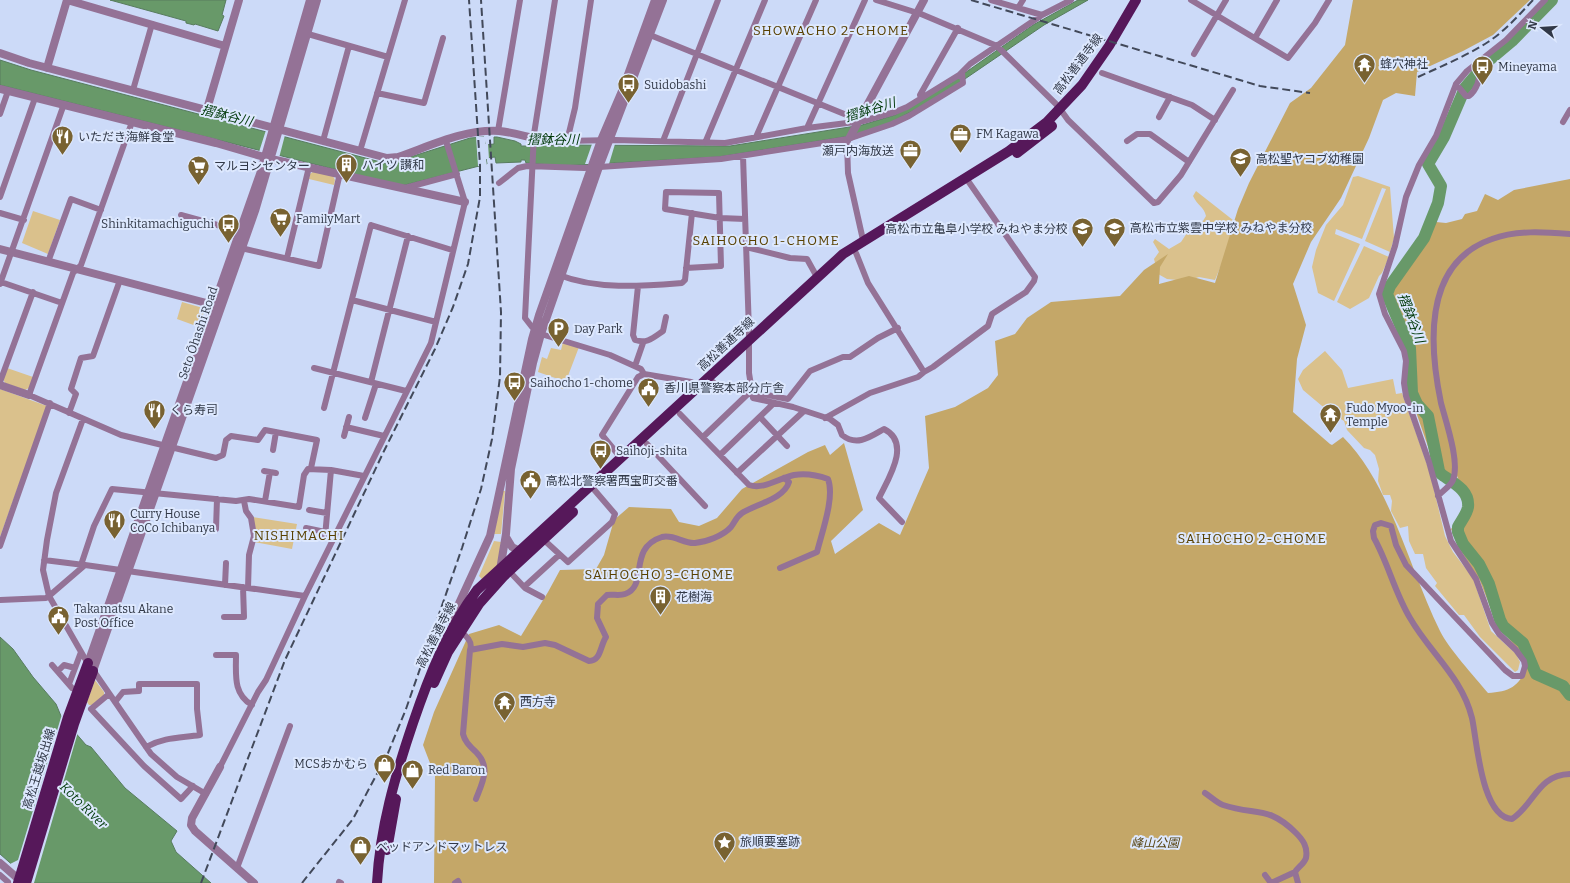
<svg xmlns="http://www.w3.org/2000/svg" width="1570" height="883" font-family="Bitter,'Noto Sans JP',serif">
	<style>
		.green { fill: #dac18c }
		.forest { fill: #c4a768 }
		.water { fill: #689969; stroke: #587c5f }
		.pier { fill: #ccdaf8 }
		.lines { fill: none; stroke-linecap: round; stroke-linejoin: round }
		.river { stroke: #689969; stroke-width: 12 }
		.minor { stroke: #947296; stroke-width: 6 }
		.tertiary { stroke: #947296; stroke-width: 8 }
		.primary { stroke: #56185a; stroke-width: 10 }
		.rail { stroke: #42495a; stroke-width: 2; stroke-dasharray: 8 4; stroke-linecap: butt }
		.labels { text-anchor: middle; stroke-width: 4; stroke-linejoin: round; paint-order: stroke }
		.street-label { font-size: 12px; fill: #313847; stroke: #dde8fe }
		.poi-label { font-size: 12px; fill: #313847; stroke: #dde8fe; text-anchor: start }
		.park-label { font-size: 12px; font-style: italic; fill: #56420f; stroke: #dde8fe }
		.neighbourhood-label { font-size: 13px; letter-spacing: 1px; fill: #584000; stroke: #dde8fe }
		.water-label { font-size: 13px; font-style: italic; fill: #003909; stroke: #dde8fe }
	</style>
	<rect width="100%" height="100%" fill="#ccdaf8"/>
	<path class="green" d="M314,171L333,176L335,180L334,185L309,179L310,174Z
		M1358,176L1390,187L1394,238L1390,252L1365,241L1386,189L1382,188L1362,239L1336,229L1335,234L1360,244L1334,301L1318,293L1312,267L1316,250L1326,225L1343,205L1353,177Z
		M1196,191L1238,224L1215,280L1199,277L1187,281L1167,279L1158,274L1154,259L1159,252L1153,242L1155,239L1169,249L1181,242L1189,230L1196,232L1206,216C1204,207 1197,205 1193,196Z
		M33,211L60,220L48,254L22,243Z
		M1364,246L1389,257L1382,273L1379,276L1369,298L1350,309L1337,302Z
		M182,302L203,308L204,312L199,327L177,319Z
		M563,342L579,347L563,389L556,386L558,379L538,372L542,357L547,359L551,348L561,350Z
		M1325,351L1342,370L1348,388L1393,379L1396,394L1402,393L1430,473L1445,536L1453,552L1473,578L1491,631L1516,654L1520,662L1518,670L1515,672L1480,637L1464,615H1459L1435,586L1437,583L1426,568L1423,554H1415L1409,541L1408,526L1400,528L1391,511L1392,501L1390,495H1383L1378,481L1379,469L1375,455L1370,450L1364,448L1347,430L1344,421L1328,411L1303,390L1298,379L1303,370Z
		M7,368L33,377L29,388L25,390L5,383L3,379Z
		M0,389L47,406L0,537Z
		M503,491H505L501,534H494Z
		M252,517L297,524L292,549L254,542Z
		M494,541L501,542L498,565L482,579L479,576Z
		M95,680L104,692V695L92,705H89L87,702Z"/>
	<path class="forest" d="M1353,0H1530L1493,35L1463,51L1417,72L1415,96L1396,93L1383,100L1369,138L1341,198L1311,242L1293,284L1306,325L1297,359L1293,412L1330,444L1332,445L1343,437C1390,483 1410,571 1440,631C1449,649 1474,676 1488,693C1510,692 1521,686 1527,664L1520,652L1497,625L1480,581L1461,551L1451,529L1460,519L1468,501L1457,476L1440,481L1408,389L1410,365L1409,348L1389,310L1385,295L1386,287L1424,233L1436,222L1446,223L1462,219L1465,214L1477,211L1485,194L1498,200L1514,190L1570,179V883H434L435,776L423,745L434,712L469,634L499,625L521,636L548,592L560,570L596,569L604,555L614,520L629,507L671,509L679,522L699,526L717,518L742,489L808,452L825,445L830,455L844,443L863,510L831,541L835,554L879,523L900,535L929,468L925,416L955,407L988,388L998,375L995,341L1015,334L1027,318L1051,302L1120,296L1144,270L1168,254L1160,267L1159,284L1189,276L1215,283L1238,209L1249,183L1290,103L1311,88L1345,45Z"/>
	<path class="water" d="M110,0H226L222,15L224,16L218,31L195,24L194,25L186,23V21Z
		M1078,0H1088L1044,25L937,98L886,125L856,135L718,157L562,166L526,163L525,160H521V162L496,163L495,157L486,158L487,164L401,186L0,85V60L31,70L388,164L470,138L484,137L485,145L494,144V137H497L515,141L521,144V146H527V144L561,146V145L730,146L862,125L895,115L952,82L1033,25Z
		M0,637L13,649L33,677L56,704L61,716L86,745L91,747L125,788L177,831L171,841L176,852L211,883H33L0,854Z"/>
	<path class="pier" d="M266,130L285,135L279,158L259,152Z
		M476,137H485V144H488L489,159H486L487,166H478Z
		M592,144H615L609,164H585Z
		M62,714L78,732L34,883H30L8,865L18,860Z"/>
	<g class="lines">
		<path class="river" d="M1552,0L1512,41L1487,62L1465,88L1444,137L1428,164L1441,186L1438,203L1424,238L1390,286L1387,294L1410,348L1412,393L1417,404L1428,416L1439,471L1441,474C1452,482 1470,490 1468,507C1467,514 1461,521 1458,527V532L1463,544L1479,564L1489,584L1500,620L1503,626L1523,643L1536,674L1563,686L1570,695"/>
		<path class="minor" d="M555,0L534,134L525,318L532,327L541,334L610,355L641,369L644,374L691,382L699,386
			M876,0L921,14L997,46L1058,106L1068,120L1154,203L1158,202L1181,175L1233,90
			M991,0L1042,15
			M1191,0L1288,58L1315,23L1329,0
			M1545,0L1506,40L1467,71L1456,84L1436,136L1419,165L1406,197L1395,246L1379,294L1385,314L1404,351L1406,361L1404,383L1406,396L1429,462L1451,541L1476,579L1492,623L1499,634L1516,650L1524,661L1525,666L1522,676H1513L1505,670L1406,565L1396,545L1391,526L1381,523L1375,525L1373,531L1374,538C1388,563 1395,593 1410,618C1430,653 1462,677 1472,718C1477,740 1481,817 1512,819C1535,804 1537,775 1570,774
			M1018,8L1023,0
			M308,34L388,57
			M650,35L859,120
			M1255,38L1277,0
			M1194,54L1226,0
			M1102,73L1192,105L1215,120
			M1456,84L1466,96H1469C1480,87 1481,73 1480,60
			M133,90L152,24
			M377,93L424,103L443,38
			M921,98L920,95L958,28
			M0,114L8,91
			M1159,117L1170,97
			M132,122L81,265L73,273L29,395L121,435L216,458L223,455L226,440L231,436L258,440L265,430L317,440L311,468
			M1563,122L1570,110
			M807,128L865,0
			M498,131L520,0
			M756,137L816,0
			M850,137L847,143L848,173L863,240
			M323,141L349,46
			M563,141L615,140L725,143L807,128L863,121L895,112L907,107L959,75L970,64L1042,15L1071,0
			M567,141L575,108L591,0
			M663,141L718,0
			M1127,141L1137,134H1150L1189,162
			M705,143L765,0
			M360,151L405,0
			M743,156L749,331V373L753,398L793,407L830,419L838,425L842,435C857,447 870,437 884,429C912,443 888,479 879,498L902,522
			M499,183L518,168L527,166L584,168L721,159L848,139L892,124L909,116L963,83L962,73
			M405,188L457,174
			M0,197L35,98
			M0,213L24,220
			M181,215L243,232
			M746,247L790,258L807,259L817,277
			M241,248L319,266L340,173
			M856,253L868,283L924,372L933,367L988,326L992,314L1026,292L1034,281L1035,277L1030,270L966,178
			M287,258L309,167
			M48,262L71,199L101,210
			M686,268L721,266L719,193L666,192L665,209L720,218L745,219
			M559,275C597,290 643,286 682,283L685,280L692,213
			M1,282L62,303
			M0,284L64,104
			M638,286L633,335L635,340C647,344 653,338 663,331L666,317
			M352,300L436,322
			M635,366L643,343
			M314,368L406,391
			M0,382L33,292
			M371,382L408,236
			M713,382L716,385L788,399L810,371L843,357H850L878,338L898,328
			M324,408L371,225L452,250
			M69,413L76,394L71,389L81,358L93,356L120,280
			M680,414L749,485C764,490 779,478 794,475C806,473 817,475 828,479C835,497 822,532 817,552L780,568
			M760,417L787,446
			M365,418L376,384
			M825,418L870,393L918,377L924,372
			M83,419L56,493L47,540L43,570L49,596L85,565L305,596
			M346,427L384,436
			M344,436L349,417
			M703,437L751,391
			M647,444L705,506
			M273,450L276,432
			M720,455L774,403
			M621,458L602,435L638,377L644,374
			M331,470L325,537L333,539
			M264,471L276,473
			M737,473L804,411
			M1438,496C1442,491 1451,486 1453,480C1460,462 1446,422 1441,403C1429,345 1423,263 1492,239C1516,230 1544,232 1570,234
			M244,501L246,511L251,518L254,536L249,555L248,588
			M265,501L270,472
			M309,510L327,513
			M306,528L325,532
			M216,529L217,499
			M544,540L568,562L612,522L615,514L591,486
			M0,546L50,403
			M44,560L84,565
			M81,565L94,526L112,489L236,501L249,499L299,507L304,475L308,469L331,470L364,476
			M509,571L525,588L542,597
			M225,585L226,563
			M524,587L559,555
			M0,600L46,598L49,596L84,657L151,754L177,777L206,794
			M224,617H244L243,587
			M459,631C466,635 473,642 470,650L502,644L523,647L545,643L555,645L589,661C601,661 600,646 606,637L597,618L598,604L607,595C612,594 620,596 625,594C649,586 627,548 662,537C674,534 684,544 695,543C706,542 723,536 731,527C735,522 736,517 742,513C756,504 784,499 789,482L784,478
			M470,650L463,734C465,742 470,746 476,752C491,767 483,781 476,799
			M216,655H236C236,675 233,694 252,705
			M52,665L72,688
			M58,671L64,665L75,668
			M69,684L81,652
			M109,694L91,709L144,766L181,799L193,786
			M115,702L123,692L139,691V684H197V709L200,735C181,738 164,737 146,747
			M220,767L258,692L266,680L305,596L431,343L465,202L446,141
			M1205,793C1211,797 1217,803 1223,805C1256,816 1268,805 1296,833C1303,840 1308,847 1306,858C1304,864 1298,867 1295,872L1298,883
			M237,868L290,726
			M0,875L8,882
			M1265,875L1271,883L1295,872
			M339,882L341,883
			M455,883L458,881L459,883"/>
		<path class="tertiary" d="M0,53L29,63L387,158L398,157C430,146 464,129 499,131C521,133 538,142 563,141
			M47,68L67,0L225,46
			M0,89L216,143L271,159L465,202
			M207,109L239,0
			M850,137L924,0
			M0,249L218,306
			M0,385L29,395
			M506,537L512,547L520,551
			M500,570L506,534L511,469L533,363L541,334L599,167L663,0
			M453,623L456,610L490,536L532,339L539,315L601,140L622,91L655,0
			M88,663L260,174L310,0
			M93,671L255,211L317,0
			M220,767L192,818L191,825L195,831L254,883
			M0,863L23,883"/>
		<path class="primary" d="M1017,153L1052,126
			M434,683L448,652L479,604L504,576L573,512
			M387,850L396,799
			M18,883L68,717L88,663
			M26,883L74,724L93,671
			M377,883C380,828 395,776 413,723C429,676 447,630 477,590L843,254L1009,151L1047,122L1082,85L1109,46L1136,0"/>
		<path class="rail" d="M971,0L1260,86L1310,93
			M1418,77C1442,66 1466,56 1488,42C1505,31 1519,15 1533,0
			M201,883L285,660L384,451L435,349L453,307L468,264L480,197V165L469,0
			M302,883L353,819L388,753L406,709L462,548L481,489L492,439L500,377L501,312L481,0"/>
	</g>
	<defs>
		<symbol id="temple-pin" viewBox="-11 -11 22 30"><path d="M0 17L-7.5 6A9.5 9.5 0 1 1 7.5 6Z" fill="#786231" stroke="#dde8fe"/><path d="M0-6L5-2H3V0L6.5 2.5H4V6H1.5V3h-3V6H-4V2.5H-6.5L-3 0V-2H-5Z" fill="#fff"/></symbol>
		<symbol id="bus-pin" viewBox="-11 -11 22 30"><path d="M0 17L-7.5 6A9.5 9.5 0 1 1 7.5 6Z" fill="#786231" stroke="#dde8fe"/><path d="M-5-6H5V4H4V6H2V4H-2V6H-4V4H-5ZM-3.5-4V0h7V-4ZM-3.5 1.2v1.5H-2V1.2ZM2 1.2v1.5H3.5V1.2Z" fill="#fff"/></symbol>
		<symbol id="office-pin" viewBox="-11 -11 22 30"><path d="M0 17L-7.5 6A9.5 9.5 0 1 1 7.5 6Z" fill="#786231" stroke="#dde8fe"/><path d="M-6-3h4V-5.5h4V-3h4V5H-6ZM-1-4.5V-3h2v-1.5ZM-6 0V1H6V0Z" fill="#fff"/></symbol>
		<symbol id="restaurant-pin" viewBox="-11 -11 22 30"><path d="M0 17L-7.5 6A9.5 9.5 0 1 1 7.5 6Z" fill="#786231" stroke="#dde8fe"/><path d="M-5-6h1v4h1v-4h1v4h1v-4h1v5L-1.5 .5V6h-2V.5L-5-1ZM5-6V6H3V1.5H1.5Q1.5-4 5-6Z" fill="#fff"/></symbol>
		<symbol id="school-pin" viewBox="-11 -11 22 30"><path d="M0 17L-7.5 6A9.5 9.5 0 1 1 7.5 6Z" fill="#786231" stroke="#dde8fe"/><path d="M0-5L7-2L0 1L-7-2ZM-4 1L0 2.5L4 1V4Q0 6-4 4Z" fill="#fff"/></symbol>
		<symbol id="building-pin" viewBox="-11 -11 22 30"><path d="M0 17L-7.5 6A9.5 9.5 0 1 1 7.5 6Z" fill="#786231" stroke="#dde8fe"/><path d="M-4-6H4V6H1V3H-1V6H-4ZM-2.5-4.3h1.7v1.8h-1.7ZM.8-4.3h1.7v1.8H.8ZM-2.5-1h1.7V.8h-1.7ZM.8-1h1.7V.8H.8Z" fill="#fff"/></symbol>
		<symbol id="supermarket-pin" viewBox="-11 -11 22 30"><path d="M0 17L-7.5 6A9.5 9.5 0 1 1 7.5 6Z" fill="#786231" stroke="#dde8fe"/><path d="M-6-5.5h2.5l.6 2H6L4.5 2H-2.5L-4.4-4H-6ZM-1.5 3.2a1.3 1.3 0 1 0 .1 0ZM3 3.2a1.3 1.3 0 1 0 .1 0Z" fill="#fff"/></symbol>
		<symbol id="parking-pin" viewBox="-11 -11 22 30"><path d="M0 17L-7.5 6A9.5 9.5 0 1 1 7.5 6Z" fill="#786231" stroke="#dde8fe"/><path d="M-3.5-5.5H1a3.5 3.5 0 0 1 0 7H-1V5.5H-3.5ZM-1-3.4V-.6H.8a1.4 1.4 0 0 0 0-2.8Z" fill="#fff"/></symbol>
		<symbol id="civic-pin" viewBox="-11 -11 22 30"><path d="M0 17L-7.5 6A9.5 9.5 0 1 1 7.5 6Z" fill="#786231" stroke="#dde8fe"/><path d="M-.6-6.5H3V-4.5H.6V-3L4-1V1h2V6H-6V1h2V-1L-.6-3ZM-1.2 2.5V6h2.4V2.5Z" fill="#fff"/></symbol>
		<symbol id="shop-pin" viewBox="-11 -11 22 30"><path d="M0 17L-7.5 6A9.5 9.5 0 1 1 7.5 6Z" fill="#786231" stroke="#dde8fe"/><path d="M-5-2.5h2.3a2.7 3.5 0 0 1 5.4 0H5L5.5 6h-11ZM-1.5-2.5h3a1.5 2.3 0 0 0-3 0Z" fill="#fff"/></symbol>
		<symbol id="sight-pin" viewBox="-11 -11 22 30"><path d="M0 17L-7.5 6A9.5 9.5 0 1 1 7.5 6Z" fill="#786231" stroke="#dde8fe"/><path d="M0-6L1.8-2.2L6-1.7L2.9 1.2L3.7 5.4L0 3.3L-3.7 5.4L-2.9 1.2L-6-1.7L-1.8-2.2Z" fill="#fff"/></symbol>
	</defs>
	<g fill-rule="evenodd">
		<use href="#temple-pin" x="1352" y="52" width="25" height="34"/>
		<use href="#bus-pin" x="1470" y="54" width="25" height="34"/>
		<use href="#bus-pin" x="616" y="72" width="25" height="34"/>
		<use href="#office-pin" x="948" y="122" width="25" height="34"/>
		<use href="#restaurant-pin" x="50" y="124" width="25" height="34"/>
		<use href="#office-pin" x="898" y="138" width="25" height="34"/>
		<use href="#school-pin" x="1228" y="146" width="25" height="34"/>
		<use href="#building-pin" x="334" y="152" width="25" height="34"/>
		<use href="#supermarket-pin" x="186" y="154" width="25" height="34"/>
		<use href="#supermarket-pin" x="268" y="206" width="25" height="34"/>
		<use href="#bus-pin" x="216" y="212" width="25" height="34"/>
		<use href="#school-pin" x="1102" y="216" width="25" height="34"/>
		<use href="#school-pin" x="1070" y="216" width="25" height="34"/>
		<use href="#parking-pin" x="546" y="316" width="25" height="34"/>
		<use href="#bus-pin" x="502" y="370" width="25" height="34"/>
		<use href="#civic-pin" x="636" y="376" width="25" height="34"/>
		<use href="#restaurant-pin" x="142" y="398" width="25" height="34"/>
		<use href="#temple-pin" x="1318" y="402" width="25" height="34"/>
		<use href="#bus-pin" x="588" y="438" width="25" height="34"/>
		<use href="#civic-pin" x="518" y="468" width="25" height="34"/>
		<use href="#restaurant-pin" x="102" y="508" width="25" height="34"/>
		<use href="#building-pin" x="648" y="584" width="25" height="34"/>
		<use href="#civic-pin" x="46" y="604" width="25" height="34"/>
		<use href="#temple-pin" x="492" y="690" width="25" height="34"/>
		<use href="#shop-pin" x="372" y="752" width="25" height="34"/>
		<use href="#shop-pin" x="400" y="758" width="25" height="34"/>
		<use href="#sight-pin" x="712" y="830" width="25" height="34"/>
		<use href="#shop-pin" x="348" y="834" width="25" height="34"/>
	</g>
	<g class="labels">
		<g class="street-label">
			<text transform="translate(1078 64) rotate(-53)" y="4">高松善通寺線</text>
			<text transform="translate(198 333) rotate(-71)" y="4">Seto Ōhashi Road</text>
			<text transform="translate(726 344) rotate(-43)" y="4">高松善通寺線</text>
			<text transform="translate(436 635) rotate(-63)" y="4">高松善通寺線</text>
			<text transform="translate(39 769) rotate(-73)" y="4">高松王越坂出線</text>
		</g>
		<g class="poi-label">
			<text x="1380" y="68">蜂穴神社</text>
			<text x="1498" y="71">Mineyama</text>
			<text x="644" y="89">Suidobashi</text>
			<text x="976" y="138">FM Kagawa</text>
			<text x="78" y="141">いただき海鮮食堂</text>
			<text x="894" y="155" text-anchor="end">瀬戸内海放送</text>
			<text x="1256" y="163">高松聖ヤコブ幼稚園</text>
			<text x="362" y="169">ハイツ 讃和</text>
			<text x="214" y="170">マルヨシセンター</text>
			<text x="296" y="223">FamilyMart</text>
			<text x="214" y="228" text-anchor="end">Shinkitamachiguchi</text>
			<text x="1130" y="232">高松市立紫雲中学校 みねやま分校</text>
			<text x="1068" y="233" text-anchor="end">高松市立亀阜小学校 みねやま分校</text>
			<text x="574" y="333">Day Park</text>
			<text x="530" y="387">Saihocho 1-chome</text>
			<text x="664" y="392">香川県警察本部分庁舎</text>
			<text x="1346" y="412">Fudo Myoo-in<tspan x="1346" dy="14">Temple</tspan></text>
			<text x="170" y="414">くら寿司</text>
			<text x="616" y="455">Saihoji-shita</text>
			<text x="546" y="485">高松北警察署西宝町交番</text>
			<text x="130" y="518">Curry House<tspan x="130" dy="14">CoCo Ichibanya</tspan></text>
			<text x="676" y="601">花樹海</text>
			<text x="74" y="613">Takamatsu Akane<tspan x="74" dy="14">Post Office</tspan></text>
			<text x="520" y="706">西方寺</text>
			<text x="368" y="768" text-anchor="end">MCSおかむら</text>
			<text x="428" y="774">Red Baron</text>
			<text x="740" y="846">旅順要塞跡</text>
			<text x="376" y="851">ベッドアンドマットレス</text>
		</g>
		<g class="park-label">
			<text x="1155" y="847">峰山公園</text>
		</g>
		<g class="neighbourhood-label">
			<text x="831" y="35">SHOWACHO 2-CHOME</text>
			<text x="766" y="245">SAIHOCHO 1-CHOME</text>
			<text x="299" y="540">NISHIMACHI</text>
			<text x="1252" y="543">SAIHOCHO 2-CHOME</text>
			<text x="659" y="579">SAIHOCHO 3-CHOME</text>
		</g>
		<g class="water-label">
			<text transform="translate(870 109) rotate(-17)" y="5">摺鉢谷川</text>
			<text transform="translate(227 115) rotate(14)" y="5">摺鉢谷川</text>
			<text x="553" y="144">摺鉢谷川</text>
			<text transform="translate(1412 318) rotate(69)" y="5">摺鉢谷川</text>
			<text transform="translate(84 805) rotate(44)" y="5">Koto River</text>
		</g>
	</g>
	<g transform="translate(1542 28) rotate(287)" stroke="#dde8fe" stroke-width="3" paint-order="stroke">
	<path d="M0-3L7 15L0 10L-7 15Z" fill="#313847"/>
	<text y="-6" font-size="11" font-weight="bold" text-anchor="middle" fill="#313847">N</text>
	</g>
</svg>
